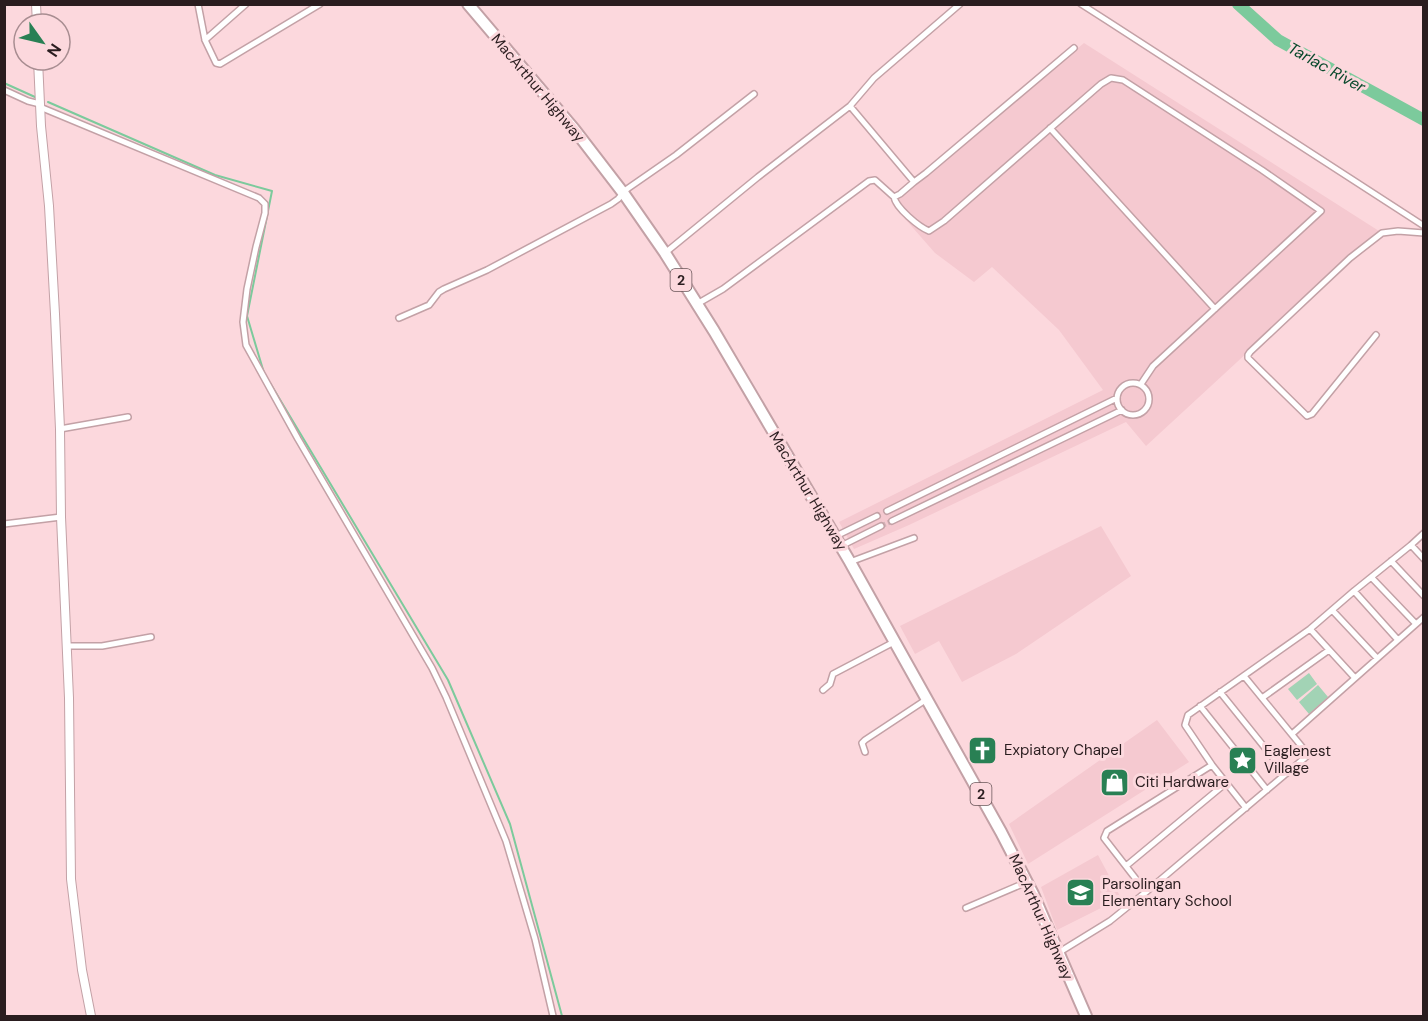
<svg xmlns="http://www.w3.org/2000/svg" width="1428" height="1021" font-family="'DM Sans',sans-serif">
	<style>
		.built { fill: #f5c9d0 }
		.green { fill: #a2d3b5 }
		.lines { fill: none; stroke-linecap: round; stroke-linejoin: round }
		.stream { stroke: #7cca9c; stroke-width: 2 }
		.river { stroke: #7cca9c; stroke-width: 12 }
		.street-tunnel { stroke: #d2b3b7; stroke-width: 5; stroke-dasharray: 5 2.5; stroke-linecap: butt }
		.street-casing { stroke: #c3a1a6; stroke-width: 8 }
		.secondary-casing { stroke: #c3a1a6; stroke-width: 10 }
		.highway-casing { stroke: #c3a1a6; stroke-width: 14 }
		.street { stroke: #fff; stroke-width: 5 }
		.secondary { stroke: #fff; stroke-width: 8 }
		.highway { stroke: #fff; stroke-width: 10 }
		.labels { text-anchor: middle; stroke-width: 6; stroke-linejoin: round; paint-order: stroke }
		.shield { fill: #fcd8dd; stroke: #695558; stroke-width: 1.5 }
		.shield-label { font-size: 14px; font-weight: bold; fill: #2a1d1f }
		.street-label { font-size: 15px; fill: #2a1d1f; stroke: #fcd8dd }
		.poi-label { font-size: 15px; fill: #2a1d1f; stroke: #fcd8dd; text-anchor: start }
		.water-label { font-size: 16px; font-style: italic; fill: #09492c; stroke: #fcd8dd }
	</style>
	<rect width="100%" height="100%" fill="#fcd8dd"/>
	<path class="built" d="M1084,43L1379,231L1146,446L1126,422L909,525L854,549L839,522L1103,390L1059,330L992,267L974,282L935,253L892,204Z
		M1101,526L1131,576L1016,654L962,682L939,641L915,654L900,626Z
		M1157,720L1189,762L1028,864L1009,824Z
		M1098,855L1121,898L1057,930L1041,887Z"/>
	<path class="green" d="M1309,673L1317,684L1297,700L1288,689Z
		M1318,685L1328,697L1309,714L1299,702Z"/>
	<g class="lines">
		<path class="stream" d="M4,83L35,97
			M48,102L215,175L272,191L247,316L264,373
			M270,383L448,680L510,824L562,1016"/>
		<path class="river" d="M1238,4L1278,40L1424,120"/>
		<path class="street-tunnel" d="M881,526L892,521"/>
		<defs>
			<path id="street" d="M198,4L205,40L216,63L220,64L320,4
				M1081,4L1106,20L1424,226
				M205,40L246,4
				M4,90L28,101L40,104
				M850,106L914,182L926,173L1074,48
				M40,107L259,198L265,204V213L256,247L247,289L243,322L246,345L298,439L432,668L446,697L506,841L535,939L553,1016
				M1050,128L1215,309
				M894,197C896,208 919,227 929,231L944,221L1101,84L1111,78L1123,80L1262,170L1321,211L1153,366L1141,384
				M665,253L758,177L850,106L874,78L960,4
				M697,304L723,289L869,181L875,180L894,197L900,194L914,182
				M399,318L429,305L439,292L444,289L487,270L611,204L618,199L627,189L676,155L754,94
				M1376,335L1312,414L1307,416L1248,358V355L1250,352L1350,258L1382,233L1398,231L1424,233
				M1117 399a16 16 0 1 1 32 0a16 16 0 1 1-32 0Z
				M60,429L128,417
				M887,511L1117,398
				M892,521L1122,410
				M4,524L61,517
				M836,536L877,516
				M1411,545L1424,559
				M841,546L881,526
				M1391,561L1424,596
				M850,562L914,538
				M1372,578L1416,624
				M1354,591L1398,640
				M1332,610L1377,658
				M1310,629L1355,678
				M67,646H102L151,637
				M823,690L830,684L833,674L894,642
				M1220,692L1286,774
				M1262,698L1329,650
				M1200,706L1267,790
				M1292,734L1424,617
				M865,752L862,743L865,740L927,699
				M1246,808L1212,765L1185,725L1188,715L1310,629L1354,591L1411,545L1424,533
				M1126,866L1226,783
				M1146,892L1104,838L1107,831L1212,765
				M966,908L1027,882
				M1058,953L1110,921L1146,892L1307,756V753L1244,676"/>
			<path id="secondary" d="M36,4L37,24
				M38,60L41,126L49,206L55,314L60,429L61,517L69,698L71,879L82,970L91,1016"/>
			<path id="highway" d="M468,4L574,129L624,194L665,253L714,331L850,562L1001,832L1033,894L1086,1016"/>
		</defs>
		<use href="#street" class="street-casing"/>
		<use href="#secondary" class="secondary-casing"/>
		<use href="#highway" class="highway-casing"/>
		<use href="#street" class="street"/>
		<use href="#secondary" class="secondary"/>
		<use href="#highway" class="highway"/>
	</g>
	<defs>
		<symbol id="church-square" viewBox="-11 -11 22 22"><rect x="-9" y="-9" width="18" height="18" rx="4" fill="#298054" stroke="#fcd8dd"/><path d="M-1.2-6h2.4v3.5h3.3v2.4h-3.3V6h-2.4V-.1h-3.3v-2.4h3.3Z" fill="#fff"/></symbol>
		<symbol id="sight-square" viewBox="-11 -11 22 22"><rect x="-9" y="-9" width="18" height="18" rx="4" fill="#298054" stroke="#fcd8dd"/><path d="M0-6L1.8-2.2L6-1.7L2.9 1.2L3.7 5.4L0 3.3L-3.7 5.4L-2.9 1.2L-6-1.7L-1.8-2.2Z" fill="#fff"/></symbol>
		<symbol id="shop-square" viewBox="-11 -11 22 22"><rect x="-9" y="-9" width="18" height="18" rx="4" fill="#298054" stroke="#fcd8dd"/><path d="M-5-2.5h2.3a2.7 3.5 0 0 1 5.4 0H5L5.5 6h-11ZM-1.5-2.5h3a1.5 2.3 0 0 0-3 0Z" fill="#fff"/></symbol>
		<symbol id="school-square" viewBox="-11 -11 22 22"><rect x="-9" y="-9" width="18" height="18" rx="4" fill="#298054" stroke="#fcd8dd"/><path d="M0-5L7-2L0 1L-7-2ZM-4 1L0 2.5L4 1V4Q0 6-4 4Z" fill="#fff"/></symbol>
	</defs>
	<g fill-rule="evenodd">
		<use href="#church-square" x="966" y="734" width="33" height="33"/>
		<use href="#sight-square" x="1226" y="744" width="33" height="33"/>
		<use href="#shop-square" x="1098" y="766" width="33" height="33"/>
		<use href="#school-square" x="1064" y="876" width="33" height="33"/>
	</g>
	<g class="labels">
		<g class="shield">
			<rect x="670.5" y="269" width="21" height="22" rx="4.5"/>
			<rect x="970.5" y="783" width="21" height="22" rx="4.5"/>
		</g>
		<g class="shield-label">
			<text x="681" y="285">2</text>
			<text x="981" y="799">2</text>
		</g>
		<g class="street-label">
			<text transform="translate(538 88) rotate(50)" y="5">MacArthur Highway</text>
			<text transform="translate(808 491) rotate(59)" y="5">MacArthur Highway</text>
			<text transform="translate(1041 917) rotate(66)" y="5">MacArthur Highway</text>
		</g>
		<g class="poi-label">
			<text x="1004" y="755">Expiatory Chapel</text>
			<text x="1264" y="756">Eaglenest<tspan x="1264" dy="17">Village</tspan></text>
			<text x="1135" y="787">Citi Hardware</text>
			<text x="1102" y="889">Parsolingan<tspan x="1102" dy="17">Elementary School</tspan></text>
		</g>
		<g class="water-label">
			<text transform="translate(1327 67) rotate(29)" y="6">Tarlac River</text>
		</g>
	</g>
	<rect width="1428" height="1021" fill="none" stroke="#2a1d1f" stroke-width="12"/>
	<g transform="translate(42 42) rotate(124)"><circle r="28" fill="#fcd8dd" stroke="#a88d91" stroke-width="1.5"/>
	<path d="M0-4.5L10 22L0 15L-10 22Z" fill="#298054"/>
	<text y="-9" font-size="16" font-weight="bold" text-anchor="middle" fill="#2a1d1f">N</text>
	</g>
</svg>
